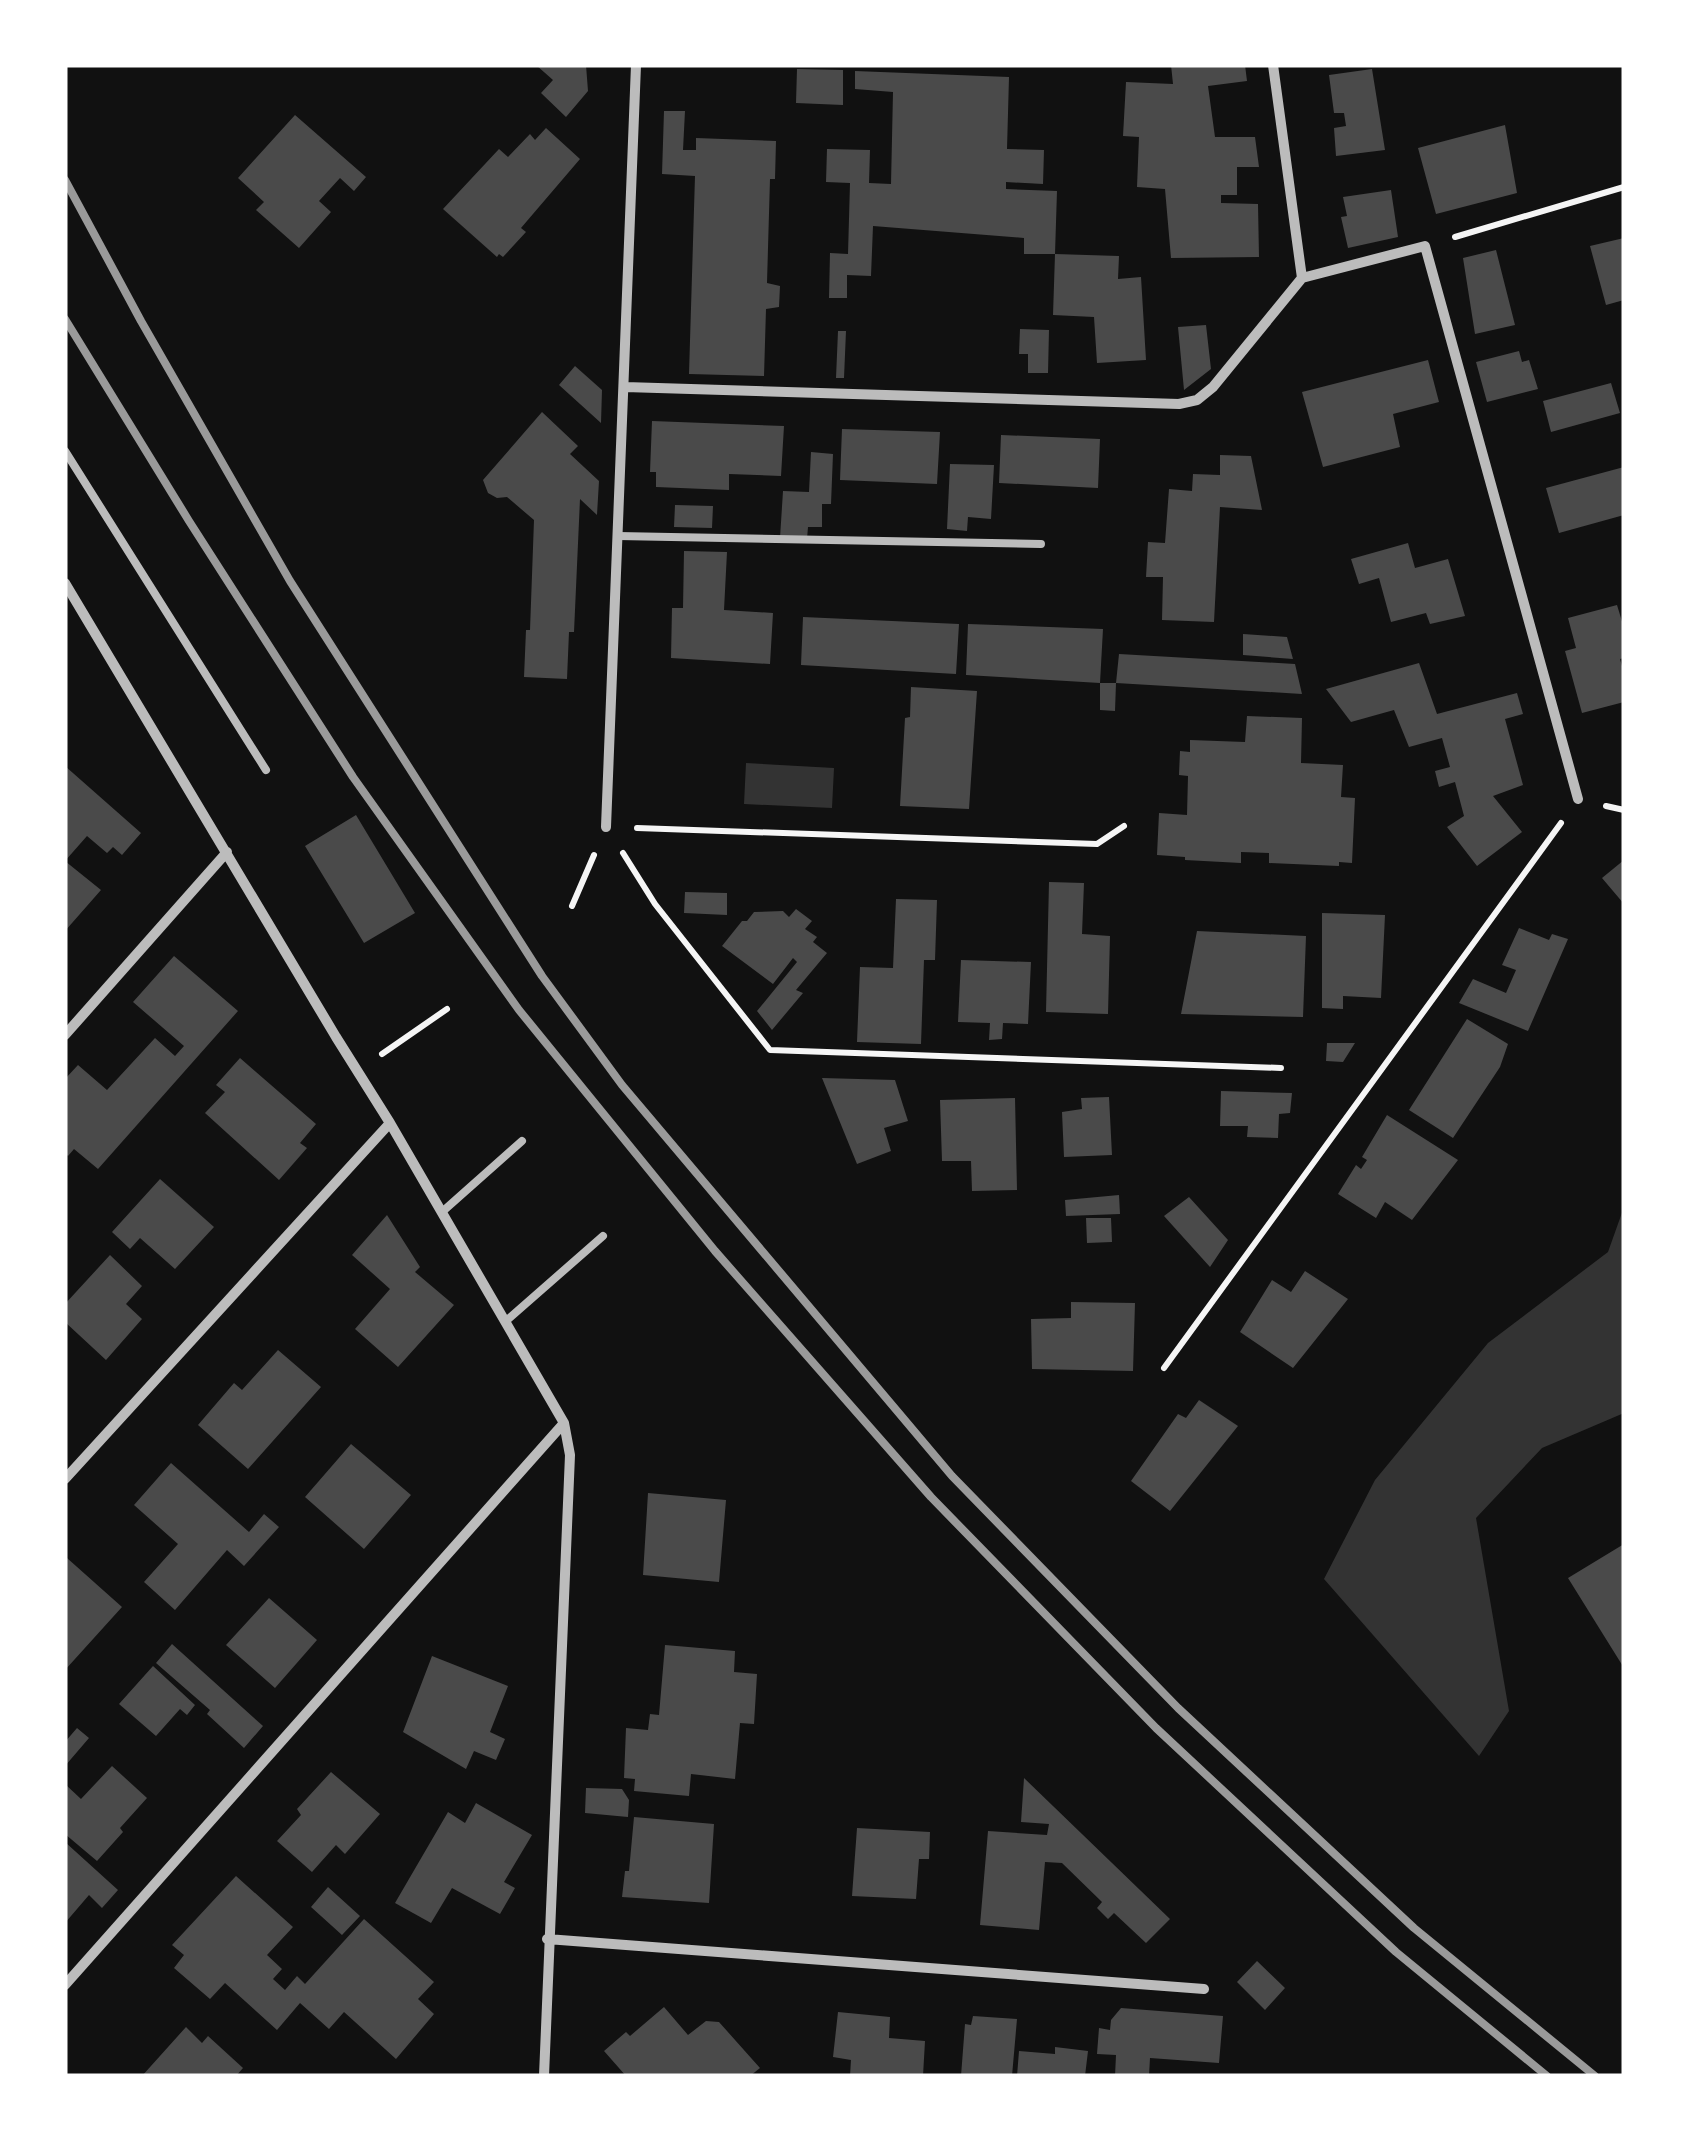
<svg xmlns="http://www.w3.org/2000/svg" width="1689" height="2141" font-family="'PT Sans Narrow',sans-serif">
	<style>
		.water { fill: #333 }
		.building { fill: #4a4a4a }
		.lines { fill: none; stroke-linecap: round; stroke-linejoin: round }
		.path { stroke: #f5f5f5; stroke-width: 6 }
		.service { stroke: #bcbcbc; stroke-width: 8 }
		.minor { stroke: #bcbcbc; stroke-width: 10 }
		.rail { stroke: #9a9a9a; stroke-width: 8 }
	</style>
	<rect width="100%" height="100%" fill="#111"/>
	<path class="water" d="M746,763L834,768L832,808L744,804Z
		M1624,1207V1413L1542,1448L1476,1518L1509,1711L1479,1756L1324,1579L1375,1480L1488,1343L1608,1252Z"/>
	<path class="building" d="M536,65H586L588,91L566,117L541,93L553,80Z
		M1171,65H1245L1247,81L1208,86L1215,137H1255L1259,167H1237V195H1221V203L1258,204L1259,257L1171,258L1165,189L1137,187L1139,137L1123,136L1126,82L1173,84Z
		M797,69L843,70V105L796,103Z
		M1372,69L1385,150L1336,156L1334,128L1346,126L1344,113H1334L1329,75Z
		M855,71L1009,77L1007,149L1044,150L1043,184L1006,182V189L1057,191L1055,254L1119,256L1118,279L1141,277L1146,360L1097,363L1094,317L1053,315L1055,254H1024V238L873,226L871,276L847,275V298H829L830,253L848,254L850,183L826,182L827,149L870,150L869,183L891,184L893,92L855,89Z
		M664,111H685L683,150H696V138L776,141L775,179H770L767,283L780,286L779,307L766,309L764,376L689,374L695,176L662,174Z
		M295,115L366,177L354,191L340,178L319,201L331,212L299,248L256,210L264,202L238,178Z
		M1505,125L1517,193L1436,214L1418,148Z
		M546,128L580,159L521,228L526,232L503,257L499,254L497,257L443,209L499,149L508,157L530,134L535,140Z
		M1391,190L1398,237L1348,248L1341,217L1347,216L1343,197Z
		M1624,238V300L1606,305L1590,246Z
		M1496,250L1515,325L1475,334L1463,258Z
		M1206,325L1211,369L1184,390L1178,327Z
		M1020,329L1049,330L1048,373H1028V354H1019Z
		M838,331H846L844,378H836Z
		M1519,351L1522,362L1529,360L1538,389L1487,402L1476,362Z
		M1428,360L1439,402L1393,414L1400,447L1323,467L1302,392Z
		M575,366L602,390L601,423L559,385Z
		M1611,383L1620,413L1551,432L1543,401Z
		M542,412L578,446L570,454L599,481L597,515L580,499L574,632H569L567,679L524,677L526,630H530L534,520L507,497L497,498L488,493L483,480Z
		M652,421L784,426L781,476L729,474V490L656,487V472H650Z
		M842,429L940,432L937,484L840,480Z
		M1001,435L1100,439L1098,488L999,483Z
		M811,452L833,454L831,504H822V527H808L807,539L780,538L783,491L809,492Z
		M1220,455L1251,456L1262,510L1220,507L1214,622L1162,620L1163,577H1146L1148,542L1165,543L1169,489L1192,491L1193,474L1220,475Z
		M950,464L994,465L991,519L968,517L967,531L947,529Z
		M1624,467V515L1559,533L1546,488Z
		M675,505L713,506L712,528L674,527Z
		M1408,543L1415,568L1448,559L1465,616L1430,624L1426,613L1391,622L1379,578L1359,584L1351,559Z
		M684,551L727,552L724,610L773,613L770,664L671,658L672,608H683Z
		M1617,605L1624,628V658L1620,659L1624,673V702L1582,713L1565,651L1576,648L1568,618Z
		M803,617L959,624L956,674L801,665Z
		M968,624L1103,629L1100,683L966,675Z
		M1243,634L1287,637L1293,659L1243,655Z
		M1119,654L1295,664L1302,694L1116,683L1115,711L1100,710V683H1116Z
		M1419,663L1437,714L1517,693L1523,714L1505,719L1523,785L1493,796L1522,832L1477,866L1447,827L1464,816L1455,782L1439,787L1435,771L1450,767L1442,738L1409,747L1394,710L1351,722L1326,689Z
		M911,687L977,691L969,809L900,806L905,718L910,717Z
		M1247,716L1302,718L1301,763L1343,765L1341,797L1355,798L1352,863L1339,862V866L1269,863V853L1241,852V863L1185,860V857L1157,855L1159,813L1187,815L1188,776L1179,775L1180,751L1190,752V740L1245,742Z
		M65,766L141,833L122,855L113,847L107,853L87,836L65,861L101,890L65,931Z
		M356,815L415,913L364,943L305,846Z
		M1624,860V904L1602,878Z
		M1049,882L1084,883L1082,934L1110,936L1108,1014L1046,1012Z
		M685,892L727,893V915L684,913Z
		M896,899L937,900L935,960H924L921,1044L857,1042L860,967L893,968Z
		M796,909L812,921L805,929L817,937L813,942L827,953L796,990L803,993L772,1030L757,1011L797,962L793,958L773,984L722,946L742,921H747L754,912L783,911L789,917Z
		M1322,913L1385,915L1381,998L1343,996V1009L1322,1008Z
		M1519,928L1549,940L1552,934L1568,939L1528,1031L1459,1003L1473,979L1506,993L1516,970L1502,965Z
		M1197,931L1306,936L1303,1017L1181,1014Z
		M174,956L238,1011L98,1169L74,1149L68,1156L65,1153V1079L78,1065L107,1090L155,1038L175,1056L184,1046L133,1002Z
		M961,960L1031,962L1028,1024L1003,1023L1002,1039L989,1040L990,1023L958,1022Z
		M1467,1019L1508,1044L1500,1067L1453,1138L1409,1110Z
		M1327,1043H1355L1343,1062L1326,1061Z
		M240,1058L316,1124L300,1143L307,1148L279,1180L205,1113L225,1092L216,1085Z
		M822,1078L895,1080L908,1121L884,1128L891,1151L857,1164Z
		M1221,1091L1292,1093L1290,1113L1279,1114L1278,1138L1247,1137L1248,1126H1220Z
		M1109,1097L1112,1155L1064,1157L1062,1112L1082,1109L1081,1098Z
		M1015,1098L1017,1190L972,1191L971,1161H942L940,1100Z
		M1387,1115L1458,1160L1412,1220L1385,1202L1376,1218L1338,1194L1356,1165L1361,1169L1367,1160L1362,1157Z
		M160,1179L214,1227L175,1269L140,1238L130,1249L112,1232Z
		M1119,1195L1120,1214L1066,1216L1065,1200Z
		M1189,1197L1228,1240L1210,1267L1164,1216Z
		M387,1215L420,1267L415,1272L454,1305L398,1367L355,1329L390,1289L352,1255Z
		M1086,1218H1111L1112,1242L1087,1243Z
		M110,1255L142,1286L126,1304L142,1319L106,1360L65,1322V1304Z
		M1305,1271L1348,1299L1293,1368L1240,1332L1272,1280L1291,1292Z
		M1071,1302L1135,1303L1133,1371L1032,1369L1031,1319L1071,1318Z
		M278,1350L321,1387L248,1469L198,1425L234,1383L242,1390Z
		M1199,1400L1238,1426L1170,1511L1131,1481L1178,1414L1186,1418Z
		M351,1444L411,1495L364,1549L305,1497Z
		M171,1463L249,1532L264,1514L279,1527L244,1566L227,1550L175,1610L144,1582L178,1544L134,1505Z
		M648,1493L726,1500L719,1582L643,1575Z
		M1624,1544V1668L1568,1578Z
		M67,1558L122,1607L65,1670V1561Z
		M269,1598L317,1640L275,1688L226,1645Z
		M172,1644L263,1726L244,1748L207,1714L210,1710L156,1663Z
		M665,1645L735,1651L734,1672L757,1674L754,1724L740,1723L735,1779L691,1774L689,1796L634,1791L635,1779L624,1778L626,1728L648,1730L650,1714L659,1715Z
		M432,1656L508,1686L490,1732L505,1739L496,1760L474,1751L466,1769L403,1732Z
		M153,1666L195,1705L187,1715L180,1709L156,1736L119,1704Z
		M77,1728L89,1738L65,1766V1742Z
		M112,1766L147,1798L120,1828L123,1832L97,1861L65,1834V1784L81,1799Z
		M331,1772L380,1814L345,1854L336,1845L312,1872L277,1841L301,1815L297,1809Z
		M1024,1778L1170,1919L1146,1943L1114,1913L1108,1919L1097,1908L1102,1902L1062,1863L1045,1862L1039,1930L980,1925L988,1831L1047,1835L1049,1824L1021,1822Z
		M586,1788L622,1789L629,1800L628,1817L585,1813Z
		M476,1803L532,1835L504,1882L515,1888L500,1914L452,1888L431,1923L395,1903L448,1812L465,1823Z
		M634,1817L714,1824L709,1903L622,1897L625,1871H629Z
		M857,1828L930,1832L929,1859H919L916,1899L852,1896Z
		M65,1842L118,1890L102,1908L89,1895L65,1923Z
		M236,1876L293,1927L267,1955L282,1969L273,1979L285,1990L297,1976L305,1984L364,1919L434,1982L418,1999L434,2014L396,2059L344,2012L329,2029L300,2003L277,2030L225,1983L210,1999L174,1968L184,1955L172,1945Z
		M328,1887L360,1916L342,1935L311,1907Z
		M1257,1961L1285,1988L1265,2010L1237,1982Z
		M664,2007L688,2035L706,2021L719,2022L760,2068L750,2076H626L604,2051L626,2032L630,2036Z
		M1121,2008L1223,2016L1219,2063L1150,2058L1149,2076H1115L1116,2055L1097,2054L1099,2028L1110,2030L1111,2020Z
		M838,2012L890,2017L889,2038L925,2041L923,2076H850L851,2060L833,2057Z
		M973,2016L1017,2019L1012,2076H961L965,2024L971,2025Z
		M186,2027L202,2043L208,2036L243,2068L236,2076H142Z
		M1055,2047L1088,2051L1085,2076H1017L1019,2051L1055,2054Z"/>
	<g class="lines">
		<path class="path" d="M1455,237L1624,187
			M1606,806L1624,810
			M637,828L1097,844L1124,826
			M623,853L655,904L770,1050L1281,1068
			M572,906L594,855
			M382,1054L447,1009
			M1164,1368L1561,823"/>
		<path class="service" d="M65,451L266,770
			M618,536L1041,544
			M442,1212L522,1141
			M506,1321L603,1236"/>
		<path class="minor" d="M1273,65L1302,278
			M1302,278L1425,246L1578,799
			M625,387L1179,404L1197,400L1213,387L1302,278
			M65,583L336,1037L390,1123L564,1423L570,1455L544,2076
			M606,827L636,65
			M65,1035L227,852
			M65,1479L390,1123
			M547,1939L1204,1989
			M65,1985L564,1423"/>
		<path class="rail" d="M65,180L141,321L290,581L542,976L622,1085L952,1476L1178,1708L1414,1928L1595,2076
			M65,319L189,521L353,777L519,1010L715,1251L931,1497L1156,1728L1396,1952L1547,2076"/>
	</g>
	<rect width="1689" height="2141" fill="none" stroke="#ffffff" stroke-width="135"/>
</svg>
